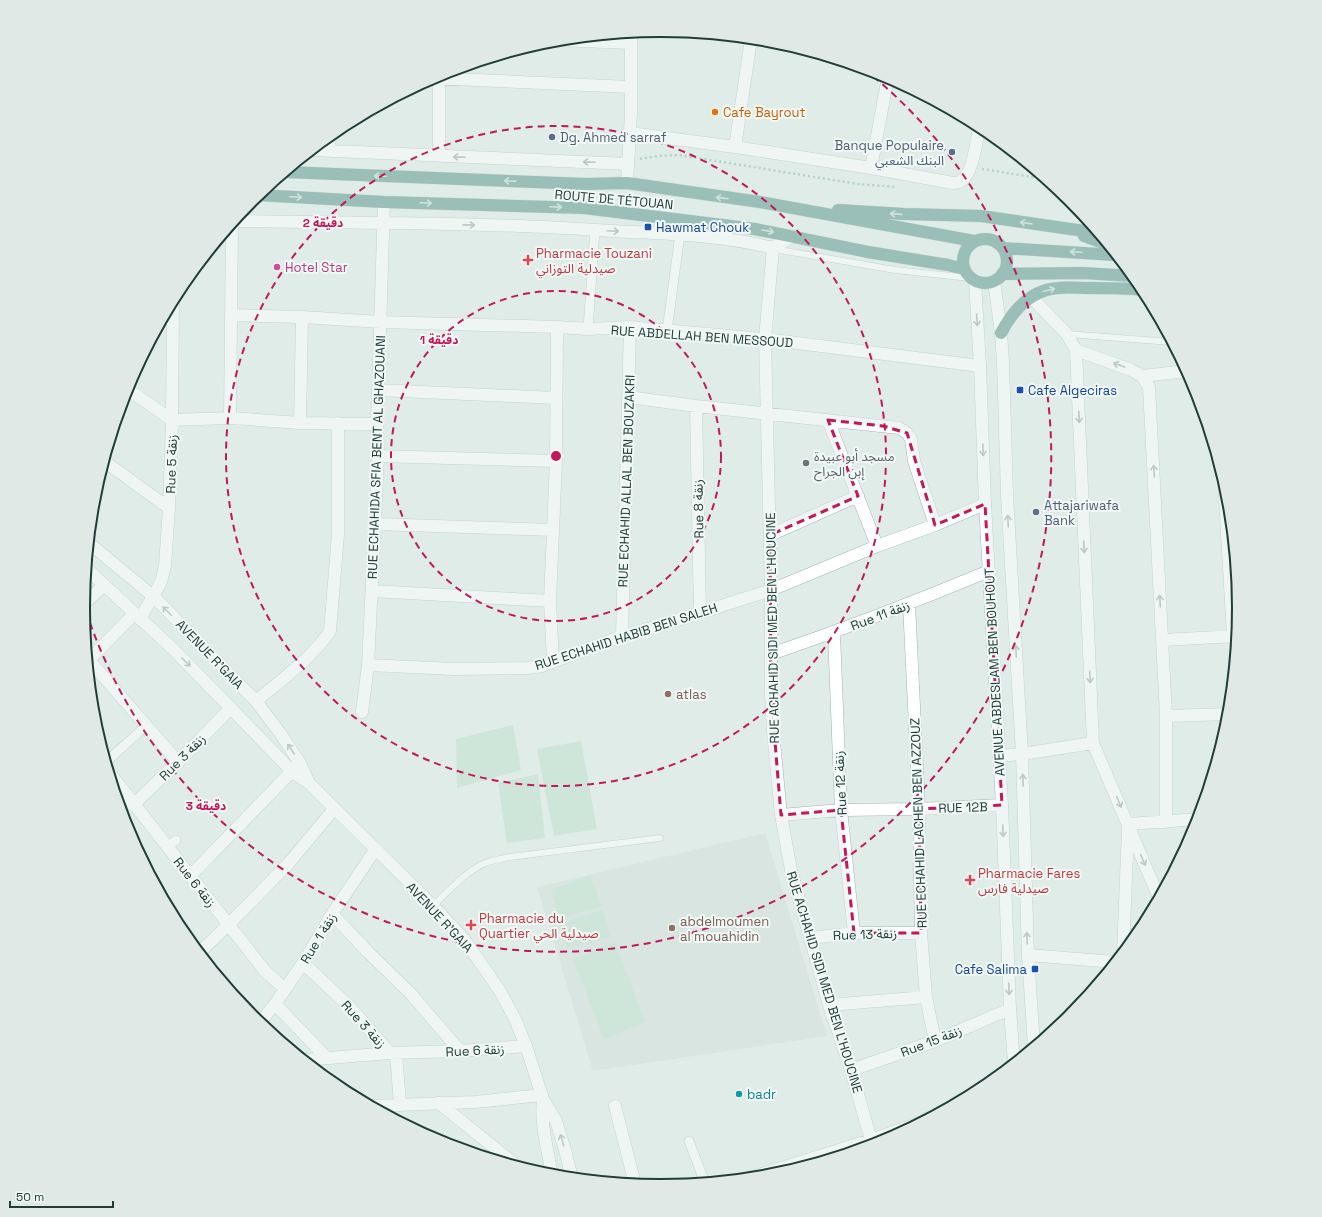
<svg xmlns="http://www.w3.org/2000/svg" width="1322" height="1217" font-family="'Space Grotesk','Noto Sans Arabic',sans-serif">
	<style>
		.built { fill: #cedcd7 }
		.green { fill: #b8dec7 }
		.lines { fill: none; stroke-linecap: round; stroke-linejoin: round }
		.service-casing { stroke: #a3b4b0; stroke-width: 7 }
		.pedestrian-casing { stroke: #a3b4b0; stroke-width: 10 }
		.minor-casing { stroke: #a3b4b0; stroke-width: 13 }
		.tertiary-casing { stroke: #a3b4b0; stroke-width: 13 }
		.secondary-casing { stroke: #9eb8b2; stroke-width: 13 }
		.trunk-casing { stroke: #c1c9c8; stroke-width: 13 }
		.path { stroke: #7fb1a8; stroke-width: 2.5; stroke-dasharray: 2 3; stroke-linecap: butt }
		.service { stroke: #fff; stroke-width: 6 }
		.pedestrian { stroke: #fff; stroke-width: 9 }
		.minor { stroke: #fff; stroke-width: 12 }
		.tertiary { stroke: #fff; stroke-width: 12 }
		.secondary { stroke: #fff; stroke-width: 12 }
		.trunk { stroke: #468880; stroke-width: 12 }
		.oneway { stroke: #909e9c }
		.oneway2 { stroke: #bed6d2 }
		.marked { fill: none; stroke: #c2185b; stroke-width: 3; stroke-dasharray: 8 5; stroke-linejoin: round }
		.ring { fill: none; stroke: #c2185b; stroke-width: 2; stroke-dasharray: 7 5 }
		.food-dot { fill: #e8710a; stroke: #f1f8f5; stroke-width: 1.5 }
		.service-dot { fill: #5c6f8a; stroke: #f1f8f5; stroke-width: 1.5 }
		.transit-dot { fill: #1a4fb4; stroke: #f1f8f5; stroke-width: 1.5 }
		.health-dot { fill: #e0444e; stroke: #f1f8f5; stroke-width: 1.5 }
		.hotel-dot { fill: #d1479c; stroke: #f1f8f5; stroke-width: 1.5 }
		.worship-dot { fill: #6b7280; stroke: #f1f8f5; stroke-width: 1.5 }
		.education-dot { fill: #8d6e63; stroke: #f1f8f5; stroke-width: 1.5 }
		.culture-dot { fill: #0f9aa8; stroke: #f1f8f5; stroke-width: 1.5 }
		.labels { text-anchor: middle; stroke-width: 4; stroke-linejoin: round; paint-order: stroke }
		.food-label { font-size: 13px; fill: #c56008; stroke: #f1f8f5; text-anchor: start }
		.service-label { font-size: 13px; fill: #4e5e75; stroke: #f1f8f5; text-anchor: start }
		.street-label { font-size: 13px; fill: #203d39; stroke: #f1f8f5 }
		.transit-label { font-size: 13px; fill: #164399; stroke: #f1f8f5; text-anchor: start }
		.health-label { font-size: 13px; fill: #be3a42; stroke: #f1f8f5; text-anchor: start }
		.hotel-label { font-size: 13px; fill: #b23c85; stroke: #f1f8f5; text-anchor: start }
		.worship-label { font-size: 13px; fill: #5b616d; stroke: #f1f8f5; text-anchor: start }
		.education-label { font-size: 13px; fill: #785e54; stroke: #f1f8f5; text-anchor: start }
		.culture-label { font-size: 13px; fill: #0d838f; stroke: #f1f8f5; text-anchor: start }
		.rim { fill: none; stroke: #203d39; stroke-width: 2 }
		.centre { fill: #c2185b; stroke: #f1f8f5; stroke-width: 2 }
		.ring-label { font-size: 12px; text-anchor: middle; font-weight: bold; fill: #c2185b; stroke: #f1f8f5; stroke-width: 4; stroke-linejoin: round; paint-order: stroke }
	</style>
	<rect width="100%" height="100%" fill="#e0ece8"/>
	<path class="built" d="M765,833L827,1036L593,1071L537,887Z"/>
	<path class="green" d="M513,725L521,770L457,788L456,739Z
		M581,741L597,829L554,836L537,749Z
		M538,774L545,838L507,843L498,783Z
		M590,875L602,906L559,918L551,890Z
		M603,910L610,937L567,948L559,924Z
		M615,942L645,1022L604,1039L573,959Z"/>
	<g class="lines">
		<defs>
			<path id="service" d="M774,249L895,270L970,278
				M1067,334L1171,342
				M433,906C448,892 464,873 483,864C491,860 501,859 510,857L660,838"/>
			<path id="pedestrian" d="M588,329L595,230
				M667,331L680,234
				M106,762L147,725
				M168,847L176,840
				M689,1141L705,1183"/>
			<path id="minor" d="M558,40L630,43
				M439,75V156
				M432,78L631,87
				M630,133L735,147L871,168L953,183C955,183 957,183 959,182C973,177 977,139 979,126
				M735,147L751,39
				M312,150L628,164
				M329,150L330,135
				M871,168L888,77
				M627,183L631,114V33
				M234,221C354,223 476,222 596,230C655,234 715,233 773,248L793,236
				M773,248L765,339L771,590V693L773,731L781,815L791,870L810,938L829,1005L851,1070L871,1140
				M1031,297L1066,333L1076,350L1093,743L1159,898
				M232,315L302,317L381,322L557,327L588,329L630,327L765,339L980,366
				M1076,350L1131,370L1142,376L1149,387L1166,716V822
				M1142,376L1187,371
				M126,388L172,420
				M378,390L556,398
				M628,397L696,406L899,428L907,433L911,439L914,461L935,525
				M696,406L700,612
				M230,418L232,224
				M172,420L230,418L300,423L377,424
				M828,420L877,546
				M300,423L302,317
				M378,456L556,461
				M104,461L169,508
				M1224,482L1233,636
				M375,524L553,530
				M770,535L858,496
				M372,591L550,601
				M909,604L919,809L921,933L926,997L935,1041
				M83,605L104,585
				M140,619L161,582L165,566L169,508L172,420L173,299
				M834,633L841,810L854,933
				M622,636L630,327
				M1162,640L1237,636
				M771,654C844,629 917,601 989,571
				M89,660L178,762
				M88,661L134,614
				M553,662L550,601L556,461L557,327
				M368,665L454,669L528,668L542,666L622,636L655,627L771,590L877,546L935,525L985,504
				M256,701C280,681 313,657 330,631L338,534V423
				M362,712L368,665L378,456L377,424L384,202
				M1166,716L1229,714
				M999,756L1022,754L1093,743
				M109,772L265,971L285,989
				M133,805L178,762L230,709
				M781,815L841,810L919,809L1002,805
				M1128,824L1199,819
				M190,876L298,765
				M332,914L369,953L411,994L460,1051
				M810,938L854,933H921
				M199,953L229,924L288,864L334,809
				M1123,953L1128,829
				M1028,955L1115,962
				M303,963L350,1007L390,1053
				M275,1004L327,1058
				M829,1005L926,997
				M259,1023L275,1004L303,963L332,914L375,850
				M396,1053L400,1104
				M304,1060L390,1053L460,1051L526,1046
				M851,1070L935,1041L1010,1009
				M439,1103L517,1166
				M370,1106L475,1102L542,1095
				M615,1106L635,1184
				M746,1179L871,1140L922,1122"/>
			<path id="tertiary" d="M89,543L154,597L256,701L280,733L300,763L309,783
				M86,568L173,649L285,764L292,772L309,783L433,906L464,939L500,991L515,1019L526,1046L543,1099L556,1121L565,1150L572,1178
				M543,1099C540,1125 548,1150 552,1176"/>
			<path id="secondary" d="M975,281L980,366L985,504L1002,805L1010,1009L1014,1064
				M994,281L1001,333L1003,362L1007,495L1022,754L1028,955L1034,1047"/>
			<path id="trunk" d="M285,172L586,184L627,183L760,202L974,241
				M257,195L384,202L584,208L755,229L868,252L948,265L964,269
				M838,210L904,214L981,216L1098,233
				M1084,236L1108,245
				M963 261a22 22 0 1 1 44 0a22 22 0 1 1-44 0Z
				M1003,248L1115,255
				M1002,274L1083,273L1133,276
				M1001,333C1013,310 1030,290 1058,288C1068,287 1079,288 1089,288C1107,288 1125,288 1144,290"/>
		</defs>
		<use href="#service" class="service-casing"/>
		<use href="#pedestrian" class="pedestrian-casing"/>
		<use href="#minor" class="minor-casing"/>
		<use href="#tertiary" class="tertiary-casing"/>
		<use href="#secondary" class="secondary-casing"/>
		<use href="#trunk" class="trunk-casing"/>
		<path class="path" d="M640,159L658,156L679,155L858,184L896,187
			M982,169L1045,179"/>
		<use href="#service" class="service"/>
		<use href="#pedestrian" class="pedestrian"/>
		<use href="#minor" class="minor"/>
		<use href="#tertiary" class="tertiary"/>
		<use href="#secondary" class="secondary"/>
		<use href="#trunk" class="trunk"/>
	</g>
	<defs><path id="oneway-shaft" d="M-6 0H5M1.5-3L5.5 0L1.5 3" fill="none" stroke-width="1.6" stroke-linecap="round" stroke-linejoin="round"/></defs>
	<g class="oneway">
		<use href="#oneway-shaft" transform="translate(459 157) rotate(-178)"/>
		<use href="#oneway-shaft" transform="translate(589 162) rotate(-178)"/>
		<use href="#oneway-shaft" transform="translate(469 225) rotate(1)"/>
		<use href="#oneway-shaft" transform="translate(613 231) rotate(3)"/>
		<use href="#oneway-shaft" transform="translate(977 320) rotate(86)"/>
		<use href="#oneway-shaft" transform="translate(1119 365) rotate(-160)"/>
		<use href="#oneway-shaft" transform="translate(1079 417) rotate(87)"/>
		<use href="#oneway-shaft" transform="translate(983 450) rotate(88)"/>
		<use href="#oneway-shaft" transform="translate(1154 471) rotate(-93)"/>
		<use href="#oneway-shaft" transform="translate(1008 521) rotate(-93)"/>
		<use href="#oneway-shaft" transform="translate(1084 547) rotate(87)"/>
		<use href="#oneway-shaft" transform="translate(1160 601) rotate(-93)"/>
		<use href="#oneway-shaft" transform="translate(167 611) rotate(-135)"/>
		<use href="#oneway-shaft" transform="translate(1016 651) rotate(-93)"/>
		<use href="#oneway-shaft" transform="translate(186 662) rotate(45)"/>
		<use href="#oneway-shaft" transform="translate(1090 677) rotate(87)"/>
		<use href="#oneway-shaft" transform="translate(291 749) rotate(-124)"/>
		<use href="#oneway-shaft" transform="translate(1023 780) rotate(-92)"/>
		<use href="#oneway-shaft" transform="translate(1119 802) rotate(67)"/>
		<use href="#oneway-shaft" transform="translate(1003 831) rotate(88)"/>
		<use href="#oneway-shaft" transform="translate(1143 860) rotate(67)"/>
		<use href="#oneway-shaft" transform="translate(1027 938) rotate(-92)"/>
		<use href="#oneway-shaft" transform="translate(1009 989) rotate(88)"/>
		<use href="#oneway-shaft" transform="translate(562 1140) rotate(-107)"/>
	</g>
	<g class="oneway2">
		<use href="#oneway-shaft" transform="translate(380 176) rotate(-178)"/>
		<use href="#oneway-shaft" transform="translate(510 181) rotate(-178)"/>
		<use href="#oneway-shaft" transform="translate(296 197) rotate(3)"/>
		<use href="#oneway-shaft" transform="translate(722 198) rotate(-173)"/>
		<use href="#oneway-shaft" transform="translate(426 203) rotate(2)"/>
		<use href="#oneway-shaft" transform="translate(556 207) rotate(2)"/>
		<use href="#oneway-shaft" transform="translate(896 214) rotate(-176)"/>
		<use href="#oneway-shaft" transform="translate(1026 223) rotate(-172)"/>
		<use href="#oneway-shaft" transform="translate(768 231) rotate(10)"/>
		<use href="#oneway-shaft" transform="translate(1076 252) rotate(-177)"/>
		<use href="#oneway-shaft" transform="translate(1049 290) rotate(-15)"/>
	</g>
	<path d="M0 0H1322V1217H0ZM828,420L883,426L907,433L935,525L985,504L1002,805L919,809L921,933H854L841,810L781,815L771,693L770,535L858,496Z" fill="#e0ece8" fill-opacity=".55" fill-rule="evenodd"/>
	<path class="marked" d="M828,420L883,426L907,433L935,525L985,504L1002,805L919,809L921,933H854L841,810L781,815L771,693L770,535L858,496Z"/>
	<g class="ring">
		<circle cx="556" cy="456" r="165"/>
		<circle cx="556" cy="456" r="330"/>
		<path d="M864 69A495 495 0 1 1 84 605"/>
	</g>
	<circle class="food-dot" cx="715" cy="112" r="4"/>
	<g class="service-dot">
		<circle cx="552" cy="137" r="4"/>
		<circle cx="952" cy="152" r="4"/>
		<circle cx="1036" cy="512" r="4"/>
	</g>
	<g class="transit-dot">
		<rect x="644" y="223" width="8" height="8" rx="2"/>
		<rect x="1016" y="386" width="8" height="8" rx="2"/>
		<rect x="1031" y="965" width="8" height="8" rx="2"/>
	</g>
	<g class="health-dot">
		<path d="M526 254h4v4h4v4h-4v4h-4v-4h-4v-4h4z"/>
		<path d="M968 874h4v4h4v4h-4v4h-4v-4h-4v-4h4z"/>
		<path d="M469 919h4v4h4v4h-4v4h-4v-4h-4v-4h4z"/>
	</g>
	<circle class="hotel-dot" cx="277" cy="267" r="4"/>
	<circle class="worship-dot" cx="806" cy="463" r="4"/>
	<g class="education-dot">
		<circle cx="668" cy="694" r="4"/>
		<circle cx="672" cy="928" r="4"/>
	</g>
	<circle class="culture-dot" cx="739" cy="1094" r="4"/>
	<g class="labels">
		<g class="food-label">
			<text x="723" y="117">Cafe Bayrout</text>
		</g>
		<g class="service-label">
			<text x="560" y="142">Dg. Ahmed sarraf</text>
			<text x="944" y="150" text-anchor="end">Banque Populaire<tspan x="944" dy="15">البنك الشعبي</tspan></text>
			<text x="1044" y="510">Attajariwafa<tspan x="1044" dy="15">Bank</tspan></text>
		</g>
		<g class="street-label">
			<text transform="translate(614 199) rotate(5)" y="5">ROUTE DE TÉTOUAN</text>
			<text transform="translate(702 336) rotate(4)" y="5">RUE ABDELLAH BEN MESSOUD</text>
			<text transform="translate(376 457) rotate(-88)" y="5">RUE ECHAHIDA SFIA BENT AL GHAZOUANI</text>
			<text transform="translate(171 464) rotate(-88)" y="5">Rue 5 زنقة</text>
			<text transform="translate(626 481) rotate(-88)" y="5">RUE ECHAHID ALLAL BEN BOUZAKRI</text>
			<text transform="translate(698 509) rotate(-91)" y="5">Rue 8 زنقة</text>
			<text transform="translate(880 615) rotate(-21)" y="5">Rue 11 زنقة</text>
			<text transform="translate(772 628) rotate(-91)" y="5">RUE ACHAHID SIDI MED BEN L'HOUCINE</text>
			<text transform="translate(626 636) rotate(-18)" y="5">RUE ECHAHID HABIB BEN SALEH</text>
			<text transform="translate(210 654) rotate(46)" y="5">AVENUE R'GAIA</text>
			<text transform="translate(994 672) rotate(-93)" y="5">AVENUE ABDESLAM BEN BOUHOUT</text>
			<text transform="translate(182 757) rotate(-45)" y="5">Rue 3 زنقة</text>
			<text transform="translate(840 783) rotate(-93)" y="5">Rue 12 زنقة</text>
			<text transform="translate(963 807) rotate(-2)" y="5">RUE 12B</text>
			<text transform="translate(918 823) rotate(-92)" y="5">RUE ECHAHID LACHEN BEN AZZOUZ</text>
			<text transform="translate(195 882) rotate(52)" y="5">Rue 6 زنقة</text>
			<text transform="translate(440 917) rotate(47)" y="5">AVENUE R'GAIA</text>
			<text transform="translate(865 934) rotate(-2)" y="5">Rue 13 زنقة</text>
			<text transform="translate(318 938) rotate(-59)" y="5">Rue 1 زنقة</text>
			<text transform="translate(825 982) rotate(73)" y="5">RUE ACHAHID SIDI MED BEN L'HOUCINE</text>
			<text transform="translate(364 1024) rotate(48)" y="5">Rue 3 زنقة</text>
			<text transform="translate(931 1041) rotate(-21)" y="5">Rue 15 زنقة</text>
			<text transform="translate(475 1050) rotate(-3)" y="5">Rue 6 زنقة</text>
		</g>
		<g class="transit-label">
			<text x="656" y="232">Hawmat Chouk</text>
			<text x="1028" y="395">Cafe Algeciras</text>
			<text x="1027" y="974" text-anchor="end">Cafe Salima</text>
		</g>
		<g class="health-label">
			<text x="536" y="258">Pharmacie Touzani<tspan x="536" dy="15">صيدلية التوزاني</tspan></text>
			<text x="978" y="878">Pharmacie Fares<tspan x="978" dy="15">صيدلية فارس</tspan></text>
			<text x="479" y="923">Pharmacie du<tspan x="479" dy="15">Quartier صيدلية الحي</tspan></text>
		</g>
		<g class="hotel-label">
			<text x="285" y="272">Hotel Star</text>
		</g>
		<g class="worship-label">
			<text x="814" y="461">مسجد أبو عبيدة<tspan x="814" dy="15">إبن الجراح</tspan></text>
		</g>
		<g class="education-label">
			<text x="676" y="699">atlas</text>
			<text x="680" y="926">abdelmoumen<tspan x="680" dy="15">al mouahidin</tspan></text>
		</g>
		<g class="culture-label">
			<text x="747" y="1099">badr</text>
		</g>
	</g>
	<path d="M0 0H1322V1217H0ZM90 608a571 571 0 1 1 1142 0a571 571 0 1 1-1142 0Z" fill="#e0e9e6" fill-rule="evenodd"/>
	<path class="rim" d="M90 608a571 571 0 1 1 1142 0a571 571 0 1 1-1142 0Z"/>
	<circle cx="556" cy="456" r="6" class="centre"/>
	<g class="ring-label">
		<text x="323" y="227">2 دقيقة</text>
		<text x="439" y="344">1 دقيقة</text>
		<text x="206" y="810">3 دقيقة</text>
	</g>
	<path d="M10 1201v6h103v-6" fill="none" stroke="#203d39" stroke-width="2"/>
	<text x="16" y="1201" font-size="12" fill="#203d39" stroke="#f1f8f5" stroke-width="3" paint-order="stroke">50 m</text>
</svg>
